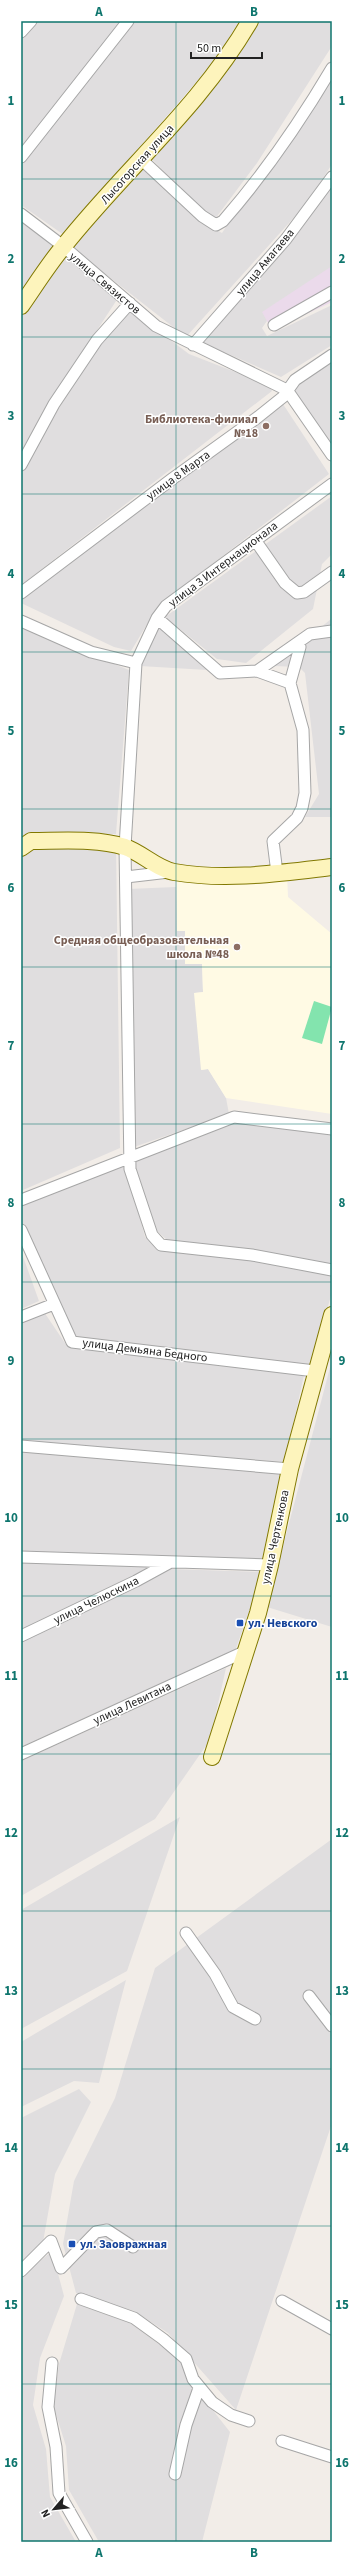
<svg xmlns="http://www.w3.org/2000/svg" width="353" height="2563" font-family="'Source Sans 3',sans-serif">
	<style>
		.residential { fill: #e0dedf }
		.industrial { fill: #ebdaeb }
		.education { fill: #fffae4 }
		.pitch { fill: #83e4ae }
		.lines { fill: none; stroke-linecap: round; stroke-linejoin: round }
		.street-casing { stroke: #a6a6a6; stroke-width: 13 }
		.secondary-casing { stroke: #817800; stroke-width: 18 }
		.street { stroke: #fff; stroke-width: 11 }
		.secondary { stroke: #fdf4bc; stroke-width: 16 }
		.grid { fill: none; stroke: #0f766e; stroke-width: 1; stroke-opacity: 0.55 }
		.education-dot { fill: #8d6e63; stroke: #fff; stroke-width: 1.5 }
		.transit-dot { fill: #1a4fb4; stroke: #fff; stroke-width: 1.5 }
		.labels { text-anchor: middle; stroke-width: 3; stroke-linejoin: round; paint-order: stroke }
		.street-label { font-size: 12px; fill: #222; stroke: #fff }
		.education-label { font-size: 12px; font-weight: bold; fill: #785e54; stroke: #fff; text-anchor: end }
		.transit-label { font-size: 12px; font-weight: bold; fill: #164399; stroke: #fff; text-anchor: start }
		.neatline { fill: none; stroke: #0f766e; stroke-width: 1.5 }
		.grid-label { font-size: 13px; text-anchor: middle; font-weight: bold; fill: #0f766e }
	</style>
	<rect width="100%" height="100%" fill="#f2ede8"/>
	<path class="residential" d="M27,21H123L21,149V28Z
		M135,21H239L217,58L64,235L21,205V163Z
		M249,21H332V46L257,163L215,219L204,213L147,154Z
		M332,66V164L308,202L186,337L68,245L142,166L195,217L222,233Z
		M332,181V284L267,321L262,328L267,336L332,305V345L281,377L194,339Z
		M21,219L54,246L21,295Z
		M62,251L118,298L51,401L21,453V312Z
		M125,306L189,354L269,385L272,391L21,585V475L59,408Z
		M332,356V456L287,393Z
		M279,398L329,474L158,606L131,651L114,647L21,603V596L176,483Z
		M332,496V554L322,564L313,609L246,663L217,659L165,617Z
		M332,612V817H305L319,794L305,673L299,667L274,666L331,619Z
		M21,626L129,670L116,834L21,837Z
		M160,626L207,670L140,666Z
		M116,843L120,1148L23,1190L21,845Z
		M176,887L177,931H185L186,964H202L203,992L195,993L202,1070L208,1069L226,1098L229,1114L131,1148L128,889Z
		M234,1121L332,1133V1265L248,1250L167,1240L156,1230L133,1158Z
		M125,1162L145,1237L159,1250L250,1259L332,1275V1292L311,1367L75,1338L51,1302L21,1221V1205Z
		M21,1251L39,1301L21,1309Z
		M44,1312L67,1346L304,1375L285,1462L98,1448L21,1440V1322Z
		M332,1360V1627L267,1607Z
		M21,1451L285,1472L263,1559H172L21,1551Z
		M21,1562L156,1566L21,1630Z
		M170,1569L263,1572L235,1651L21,1747V1641Z
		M226,1668L210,1740L155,1819L21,1896V1761Z
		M180,1817L127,1971L21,2029V1910Z
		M332,1839V2123L236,2410L168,2333L134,2311L76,2293L63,2244L74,2181L115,2098L155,1968Z
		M126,1980L99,2083L74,2081L21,2107V2042Z
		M79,2089L91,2102L55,2174L43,2242L21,2264V2118Z
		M52,2251L64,2296L40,2358L33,2405L46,2449L50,2497L76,2542H21V2277Z
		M77,2304L130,2323L182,2361L189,2380L230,2432L202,2542H99L69,2490L66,2446L53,2405L59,2364Z"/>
	<path class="industrial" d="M332,266V302L272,330L262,312Z"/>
	<path class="education" d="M287,874L288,897L332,934V1114L226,1098L208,1069L201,1070L194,993L203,992L202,964H185V931H177V876Z"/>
	<path class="pitch" d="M314,1001L332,1007L322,1044L302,1038Z"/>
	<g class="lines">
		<defs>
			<path id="street" d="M21,32L31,21
				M21,157L128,21
				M141,159L202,216L216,225L223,221C265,173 300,122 332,68
				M21,214L63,246L156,326L287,390L332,455
				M274,325L332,292
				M193,345L286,239L332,177
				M21,465L54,404L97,340L130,303
				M332,484L166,606L157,618L136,663L125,847L130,1169L152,1235L161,1245L252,1255L332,1270
				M255,540L285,583L297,593L304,592L332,572
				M21,593L172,479L258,417L283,397L295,380L332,355
				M157,618L220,673L257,671L310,634L332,631
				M21,621L91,652L136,663
				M257,671L290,683L303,730L305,793L302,808L297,818L273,841L277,873
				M290,683L300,647L299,642
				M126,877L169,872
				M21,1200L234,1117L332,1129
				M21,1230L72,1342L315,1371
				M21,1317L54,1304
				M21,1446L290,1469
				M21,1557L270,1565
				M21,1636L136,1581L169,1563
				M21,1754L244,1652
				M186,1933L215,1974L233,2007L255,2019
				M309,1996L332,2026
				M21,2271L51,2241L61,2268L96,2232L107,2230L133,2247
				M81,2299L134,2318L163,2339L186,2359L193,2379L212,2402L231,2415L249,2421
				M282,2301L332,2329
				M52,2363L48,2407L56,2447L59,2493L87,2542
				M282,2441L332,2457
				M175,2474L186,2425L199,2388"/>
			<path id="secondary" d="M21,306C35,286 48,265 63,247C124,170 200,107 250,21
				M21,848L31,841C61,841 96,838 125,847C142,853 157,869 174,872C226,881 280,873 332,867
				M212,1757L258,1613L270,1565L290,1469L332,1315"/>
		</defs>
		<use href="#street" class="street-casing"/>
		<use href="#secondary" class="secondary-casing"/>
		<use href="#street" class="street"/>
		<use href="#secondary" class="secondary"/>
	</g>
	<path class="grid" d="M176,21V2542M21,179H332M21,337H332M21,494H332M21,652H332M21,809H332M21,967H332M21,1124H332M21,1282H332M21,1439H332M21,1596H332M21,1754H332M21,1911H332M21,2069H332M21,2226H332M21,2384H332"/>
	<g class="education-dot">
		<circle cx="266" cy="426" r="4"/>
		<circle cx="237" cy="947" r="4"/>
	</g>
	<g class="transit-dot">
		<rect x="236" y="1619" width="8" height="8" rx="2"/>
		<rect x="68" y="2240" width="8" height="8" rx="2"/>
	</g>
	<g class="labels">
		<g class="street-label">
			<text transform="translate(137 164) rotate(-48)" y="4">Лысогорская улица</text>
			<text transform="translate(265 262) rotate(-50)" y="4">улица Амагаева</text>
			<text transform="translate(105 283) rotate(40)" y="4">улица Связистов</text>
			<text transform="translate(178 475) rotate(-36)" y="4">улица 8 Марта</text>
			<text transform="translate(223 564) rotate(-37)" y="4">улица 3 Интернационала</text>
			<text transform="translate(145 1350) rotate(7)" y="4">улица Демьяна Бедного</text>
			<text transform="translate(275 1537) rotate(-78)" y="4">улица Чертенкова</text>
			<text transform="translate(96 1600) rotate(-26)" y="4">улица Челюскина</text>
			<text transform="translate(132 1703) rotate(-25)" y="4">улица Левитана</text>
		</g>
		<g class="education-label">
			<text x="258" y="423">Библиотека-филиал<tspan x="258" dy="14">№18</tspan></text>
			<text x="229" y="944">Средняя общеобразовательная<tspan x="229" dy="14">школа №48</tspan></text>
		</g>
		<g class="transit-label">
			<text x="248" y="1627">ул. Невского</text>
			<text x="80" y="2248">ул. Заовражная</text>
		</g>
	</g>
	<rect width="353" height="2563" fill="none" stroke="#ffffff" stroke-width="44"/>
	<g transform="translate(54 2509) rotate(242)" stroke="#ffffff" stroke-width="3" paint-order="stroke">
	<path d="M0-3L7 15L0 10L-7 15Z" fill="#222222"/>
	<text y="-6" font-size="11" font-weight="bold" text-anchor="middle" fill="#222222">N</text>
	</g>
	<path d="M191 52v6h71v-6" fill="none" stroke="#222222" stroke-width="2"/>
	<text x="197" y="52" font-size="12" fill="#222222" stroke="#ffffff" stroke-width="3" paint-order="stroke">50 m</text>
	<rect x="22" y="22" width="309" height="2519" class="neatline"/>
	<g class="grid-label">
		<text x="99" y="16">A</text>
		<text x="254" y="16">B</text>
		<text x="11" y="105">1</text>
		<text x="342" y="105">1</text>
		<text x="11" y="263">2</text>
		<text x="342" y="263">2</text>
		<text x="11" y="420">3</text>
		<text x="342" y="420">3</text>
		<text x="11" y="578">4</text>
		<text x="342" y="578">4</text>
		<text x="11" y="735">5</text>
		<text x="342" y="735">5</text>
		<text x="11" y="892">6</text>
		<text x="342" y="892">6</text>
		<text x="11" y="1050">7</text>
		<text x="342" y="1050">7</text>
		<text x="11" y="1207">8</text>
		<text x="342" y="1207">8</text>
		<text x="11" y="1365">9</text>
		<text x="342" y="1365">9</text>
		<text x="11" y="1522">10</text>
		<text x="342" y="1522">10</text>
		<text x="11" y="1680">11</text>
		<text x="342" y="1680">11</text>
		<text x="11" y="1837">12</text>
		<text x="342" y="1837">12</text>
		<text x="11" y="1995">13</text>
		<text x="342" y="1995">13</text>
		<text x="11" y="2152">14</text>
		<text x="342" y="2152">14</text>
		<text x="11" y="2309">15</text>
		<text x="342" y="2309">15</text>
		<text x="11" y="2467">16</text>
		<text x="342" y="2467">16</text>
		<text x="99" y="2557">A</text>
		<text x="254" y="2557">B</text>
	</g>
</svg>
